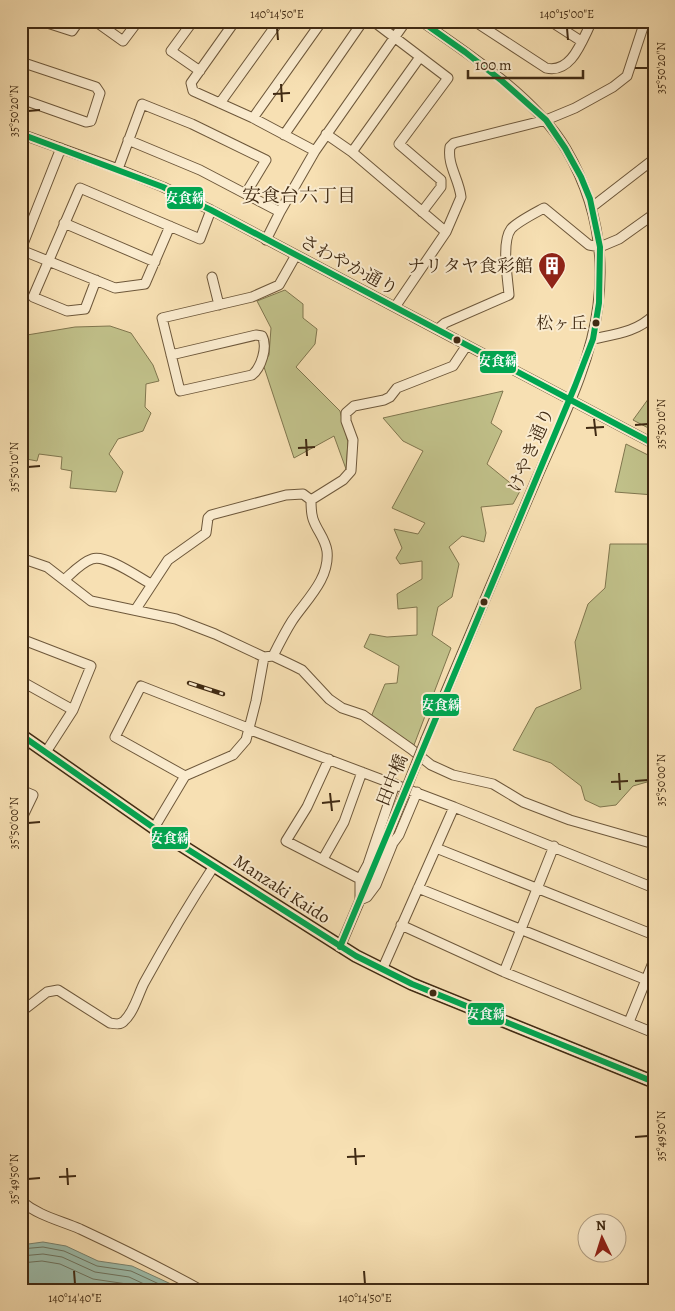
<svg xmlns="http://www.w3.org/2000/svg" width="675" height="1311" font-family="Alegreya,'Noto Serif JP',serif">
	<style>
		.green { fill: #c1c18a; stroke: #80764e }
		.water { fill: #9dbdac; stroke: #78826f }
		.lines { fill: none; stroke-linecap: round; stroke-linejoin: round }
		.shore { stroke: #6e7460; stroke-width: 1 }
		.minor-casing { stroke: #6e583b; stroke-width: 11 }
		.major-casing { stroke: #402a13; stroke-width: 14 }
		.minor { stroke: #faebce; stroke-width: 9 }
		.major { stroke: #f7e0b3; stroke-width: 11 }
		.rail-casing { stroke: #402a13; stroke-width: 4.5 }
		.rail { stroke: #faebce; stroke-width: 2.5; stroke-dasharray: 8; stroke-linecap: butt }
		.minor-bridge-casing { stroke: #6e583b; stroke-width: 11; stroke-linecap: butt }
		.minor-bridge { stroke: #faebce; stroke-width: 9 }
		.bus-1-casing { stroke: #faebce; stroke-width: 10 }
		.bus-1 { stroke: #00a651; stroke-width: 6 }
		.ticks { fill: none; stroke: #402a13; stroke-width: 2 }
		.bus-dot { fill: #402a13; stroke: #faebce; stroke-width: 2 }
		.labels { text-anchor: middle; stroke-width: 4; stroke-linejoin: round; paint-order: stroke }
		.bus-label { font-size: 17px; fill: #402a13; stroke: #faebce; text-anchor: end }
		.street-label { font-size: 18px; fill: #402a13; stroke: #faebce }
		.poi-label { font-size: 18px; fill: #402a13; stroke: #faebce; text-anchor: end }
		.neighbourhood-label { font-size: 19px; fill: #402a13; stroke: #faebce }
		.line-badge { stroke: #faebce; stroke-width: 2 }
		.badge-label { font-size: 14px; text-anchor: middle; font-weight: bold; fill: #fff }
		.neatline { fill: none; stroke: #402a13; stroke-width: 2 }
		.ticks-label { font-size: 12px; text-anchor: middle; fill: #402a13 }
	</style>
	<rect width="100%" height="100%" fill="#f7e0b3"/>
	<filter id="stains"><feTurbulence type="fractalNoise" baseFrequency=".004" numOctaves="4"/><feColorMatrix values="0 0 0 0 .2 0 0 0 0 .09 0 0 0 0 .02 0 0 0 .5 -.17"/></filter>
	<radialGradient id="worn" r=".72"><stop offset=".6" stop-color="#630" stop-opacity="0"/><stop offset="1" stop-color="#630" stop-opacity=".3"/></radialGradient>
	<path class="green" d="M285,290L303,304V318L317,329L315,344L296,367L340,411L348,442L346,469L334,436L294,458L263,364L269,355L271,328L257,301Z
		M110,326L131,333L153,365L159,381L146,384L145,407L151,413L143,431L118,439L109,454L123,472L116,492L70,488L72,471L61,469L62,457L39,454L37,461L21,458V336L75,327Z
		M503,391L491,423L502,431L487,464L520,491L513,504L481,507L486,533L484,542L462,536L449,547L459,564L452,597L438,607L432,635L451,648L414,745L371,717L385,684L397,683L399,666L364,647L370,634L387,637L417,635V607L398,609L397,594L422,579V561L400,564L396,558L402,548L394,529L418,534L425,523L392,508L423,451L403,441L383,418Z
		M654,391V431L633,420Z
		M626,444L654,458V495L615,492Z
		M610,544H654V780L633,786L616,805L600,807L585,800L581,786L551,763L513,750L536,708L581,689L575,642L588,604L605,588Z"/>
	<path class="water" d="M43,1242L66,1246L98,1261L132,1266L184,1290H21V1245Z"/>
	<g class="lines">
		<path class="shore" d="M21,1249L43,1247L64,1251L97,1266L131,1271L172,1290
			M21,1256L43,1254L62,1257L95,1272L129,1277L157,1290
			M21,1263L42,1261L60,1264L93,1279L127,1284L139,1290"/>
		<defs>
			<path id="minor" d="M41,21L72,31L79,21
				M95,21L123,41L138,21
				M193,21L171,51L200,71
				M235,21L191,83L193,91L253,118L315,151
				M373,21L448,78L399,144L441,180V187L422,212
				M421,21C469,54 537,99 566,149C594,197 605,250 598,305C591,365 560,424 536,480C499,566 462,653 426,739
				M474,21L546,68C572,74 582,40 592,21
				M550,21L581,41
				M21,62L96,87L100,93L91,121L86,122L21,99
				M220,103L279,21
				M253,118L322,21
				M21,134L118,169L163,187L211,210L654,444
				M326,134L352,152L446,232
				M284,135L363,21
				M128,140L200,170L280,212
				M352,152L420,57
				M118,169L142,104L192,124L266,160L246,193
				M592,207L654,159
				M64,223L155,262
				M266,240L280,212L315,151L406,21
				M21,249L61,148
				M21,250L115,288L145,284L170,226
				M212,277L219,305
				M96,280L85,309L67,311L33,297L80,188L200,239L211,210
				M395,307L446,232L461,197C459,179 447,165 450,147L454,143L546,120L575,108L613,87L627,76L645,21
				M438,329L445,323L509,295C508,280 501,242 511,229C517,222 535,213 544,208L589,245L600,247L619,239L654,214
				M593,339C616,334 637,332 654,315
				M171,355L256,335L262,336C268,347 261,368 252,375L180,391L162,318L252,297L279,285L296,255
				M21,558L47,567L91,601L176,619L215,634L264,657L273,656L294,666L302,670L329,699L342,708L363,715L411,749L431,765L453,775L493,784L523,802L570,820L654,844
				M64,580C72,573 82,562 92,559C106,554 138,577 151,584
				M136,609L168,560L206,533L208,518L211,515L286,495L303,494L311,500
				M21,639L91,666L73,710L46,752
				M273,656C279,644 285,632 292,621C306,600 330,579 327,551C325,538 317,531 313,519C311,513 311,506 311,500L343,480L351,471L353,440L346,421V413L354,406L384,400L390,397L397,388L453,366L467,345
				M21,681L73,710
				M248,729L454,807L654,888
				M329,759L307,807L286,841L360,879
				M185,776L115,737L141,686L248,728
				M395,784L368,864L360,879V900L367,897L376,885L393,843L399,835L417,792
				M21,790L33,795L21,820
				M154,828L185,776L233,755L246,740L256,701L264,657
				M436,848L654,935
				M323,859L344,822L362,772
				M418,888L654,983
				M401,925L504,972L654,1033
				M340,947L389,832
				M382,970L454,807
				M504,972L554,846
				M21,1012L47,992L58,990L110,1023C116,1024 120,1025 124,1021C134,1012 138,995 144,983C166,943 189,904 214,866
				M629,1022L654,960
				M21,1201C39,1216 59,1220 80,1229C121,1248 161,1268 201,1290"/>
			<path id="major" d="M21,735L154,828L356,956L412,984L654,1082"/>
		</defs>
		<use href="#minor" class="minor-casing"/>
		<use href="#major" class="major-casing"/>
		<use href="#minor" class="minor"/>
		<use href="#major" class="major"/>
		<defs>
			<path id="rail" d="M189,683L223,694"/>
		</defs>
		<use href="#rail" class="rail-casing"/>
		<use href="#rail" class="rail"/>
		<defs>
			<path id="minor-bridge" d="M389,832L426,739"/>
		</defs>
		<use href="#minor-bridge" class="minor-bridge-casing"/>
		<use href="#minor-bridge" class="minor-bridge"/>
		<defs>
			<path id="bus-1" d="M21,134L163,187L211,210L654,444
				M21,735L154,828L356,956L412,984L654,1082
				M340,947L575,386L593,339L599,303L600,247L590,199L581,177L565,148L546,120L502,81L465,52L421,21"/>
		</defs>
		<use href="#bus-1" class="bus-1-casing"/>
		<use href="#bus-1" class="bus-1"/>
	</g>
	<path class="ticks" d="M277,28L278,40M567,28L568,40M635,68H648M281,84L282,102M273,94L290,93M28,111L40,110M594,419L596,436M635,425L648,424M586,428L604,427M306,439L307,456M298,448L315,447M28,467L40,466M619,773L620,790M635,781L648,780M611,782L628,781M330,793L332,811M322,803L340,801M28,823L40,822M635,1137L648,1136M355,1148L356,1165M347,1157L365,1156M67,1168L68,1185M59,1177L76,1176M28,1179L40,1178M74,1271L75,1284M364,1271L365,1284"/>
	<defs>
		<symbol id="building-pin" viewBox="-11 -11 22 30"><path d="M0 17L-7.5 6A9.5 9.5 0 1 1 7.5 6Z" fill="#8f2418" stroke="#faebce"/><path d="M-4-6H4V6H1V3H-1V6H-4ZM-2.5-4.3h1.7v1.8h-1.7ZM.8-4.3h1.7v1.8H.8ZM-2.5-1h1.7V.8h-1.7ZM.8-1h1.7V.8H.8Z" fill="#fff"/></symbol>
	</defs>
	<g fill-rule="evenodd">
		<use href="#building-pin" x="536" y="250" width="32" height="43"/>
	</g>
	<g class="bus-dot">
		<circle cx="596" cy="323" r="4.5"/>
		<circle cx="457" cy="340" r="4.5"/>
		<circle cx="484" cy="602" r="4.5"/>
		<circle cx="433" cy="993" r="4.5"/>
	</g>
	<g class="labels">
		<g class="bus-label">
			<text x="587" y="329">松ヶ丘</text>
		</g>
		<g class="street-label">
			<text transform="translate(349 265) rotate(28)" y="6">さわやか通り</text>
			<text transform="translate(531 450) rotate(-67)" y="6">けやき通り</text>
			<text transform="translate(392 780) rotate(-68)" y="6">田中橋</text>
			<text transform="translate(282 889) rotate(33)" y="6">Manzaki Kaido</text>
		</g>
		<g class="poi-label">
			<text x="533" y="272">ナリタヤ食彩館</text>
		</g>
		<g class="neighbourhood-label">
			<text x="299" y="202">安食台六丁目</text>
		</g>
	</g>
	<g class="line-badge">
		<rect x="166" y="186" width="38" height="24" rx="5" fill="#00a651"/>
		<rect x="479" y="350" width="38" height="24" rx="5" fill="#00a651"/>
		<rect x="422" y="693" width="38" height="24" rx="5" fill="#00a651"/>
		<rect x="151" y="826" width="38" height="24" rx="5" fill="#00a651"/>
		<rect x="467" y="1002" width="38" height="24" rx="5" fill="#00a651"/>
	</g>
	<g class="badge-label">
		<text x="185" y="203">安食線</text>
		<text x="498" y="366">安食線</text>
		<text x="441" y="710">安食線</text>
		<text x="170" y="843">安食線</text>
		<text x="486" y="1019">安食線</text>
	</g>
	<rect width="675" height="1311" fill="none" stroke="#f7e0b3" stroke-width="55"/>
	<g transform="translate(602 1238) rotate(356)"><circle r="24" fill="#faebce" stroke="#b09e83"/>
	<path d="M0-4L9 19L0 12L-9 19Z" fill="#8f2418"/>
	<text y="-8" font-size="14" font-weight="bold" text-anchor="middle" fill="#402a13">N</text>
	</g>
	<path d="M468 70v8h115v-8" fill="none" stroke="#402a13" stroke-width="2.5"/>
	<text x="475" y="70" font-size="15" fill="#402a13" stroke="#faebce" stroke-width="4" paint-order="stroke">100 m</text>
	<rect x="28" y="28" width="620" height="1256" class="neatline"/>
	<g class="ticks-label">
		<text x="277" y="18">140°14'50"E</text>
		<text x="567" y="18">140°15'00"E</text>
		<text transform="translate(661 68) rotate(-90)" y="4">35°50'20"N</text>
		<text transform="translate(14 111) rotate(-90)" y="4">35°50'20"N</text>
		<text transform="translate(661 424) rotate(-90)" y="4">35°50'10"N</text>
		<text transform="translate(14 467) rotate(-90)" y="4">35°50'10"N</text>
		<text transform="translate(661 780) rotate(-90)" y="4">35°50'00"N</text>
		<text transform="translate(14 823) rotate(-90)" y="4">35°50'00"N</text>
		<text transform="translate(661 1136) rotate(-90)" y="4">35°49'50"N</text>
		<text transform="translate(14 1179) rotate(-90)" y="4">35°49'50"N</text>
		<text x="75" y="1302">140°14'40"E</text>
		<text x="365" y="1302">140°14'50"E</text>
	</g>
	<rect width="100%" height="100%" filter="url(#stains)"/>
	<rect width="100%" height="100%" fill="url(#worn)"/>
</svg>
